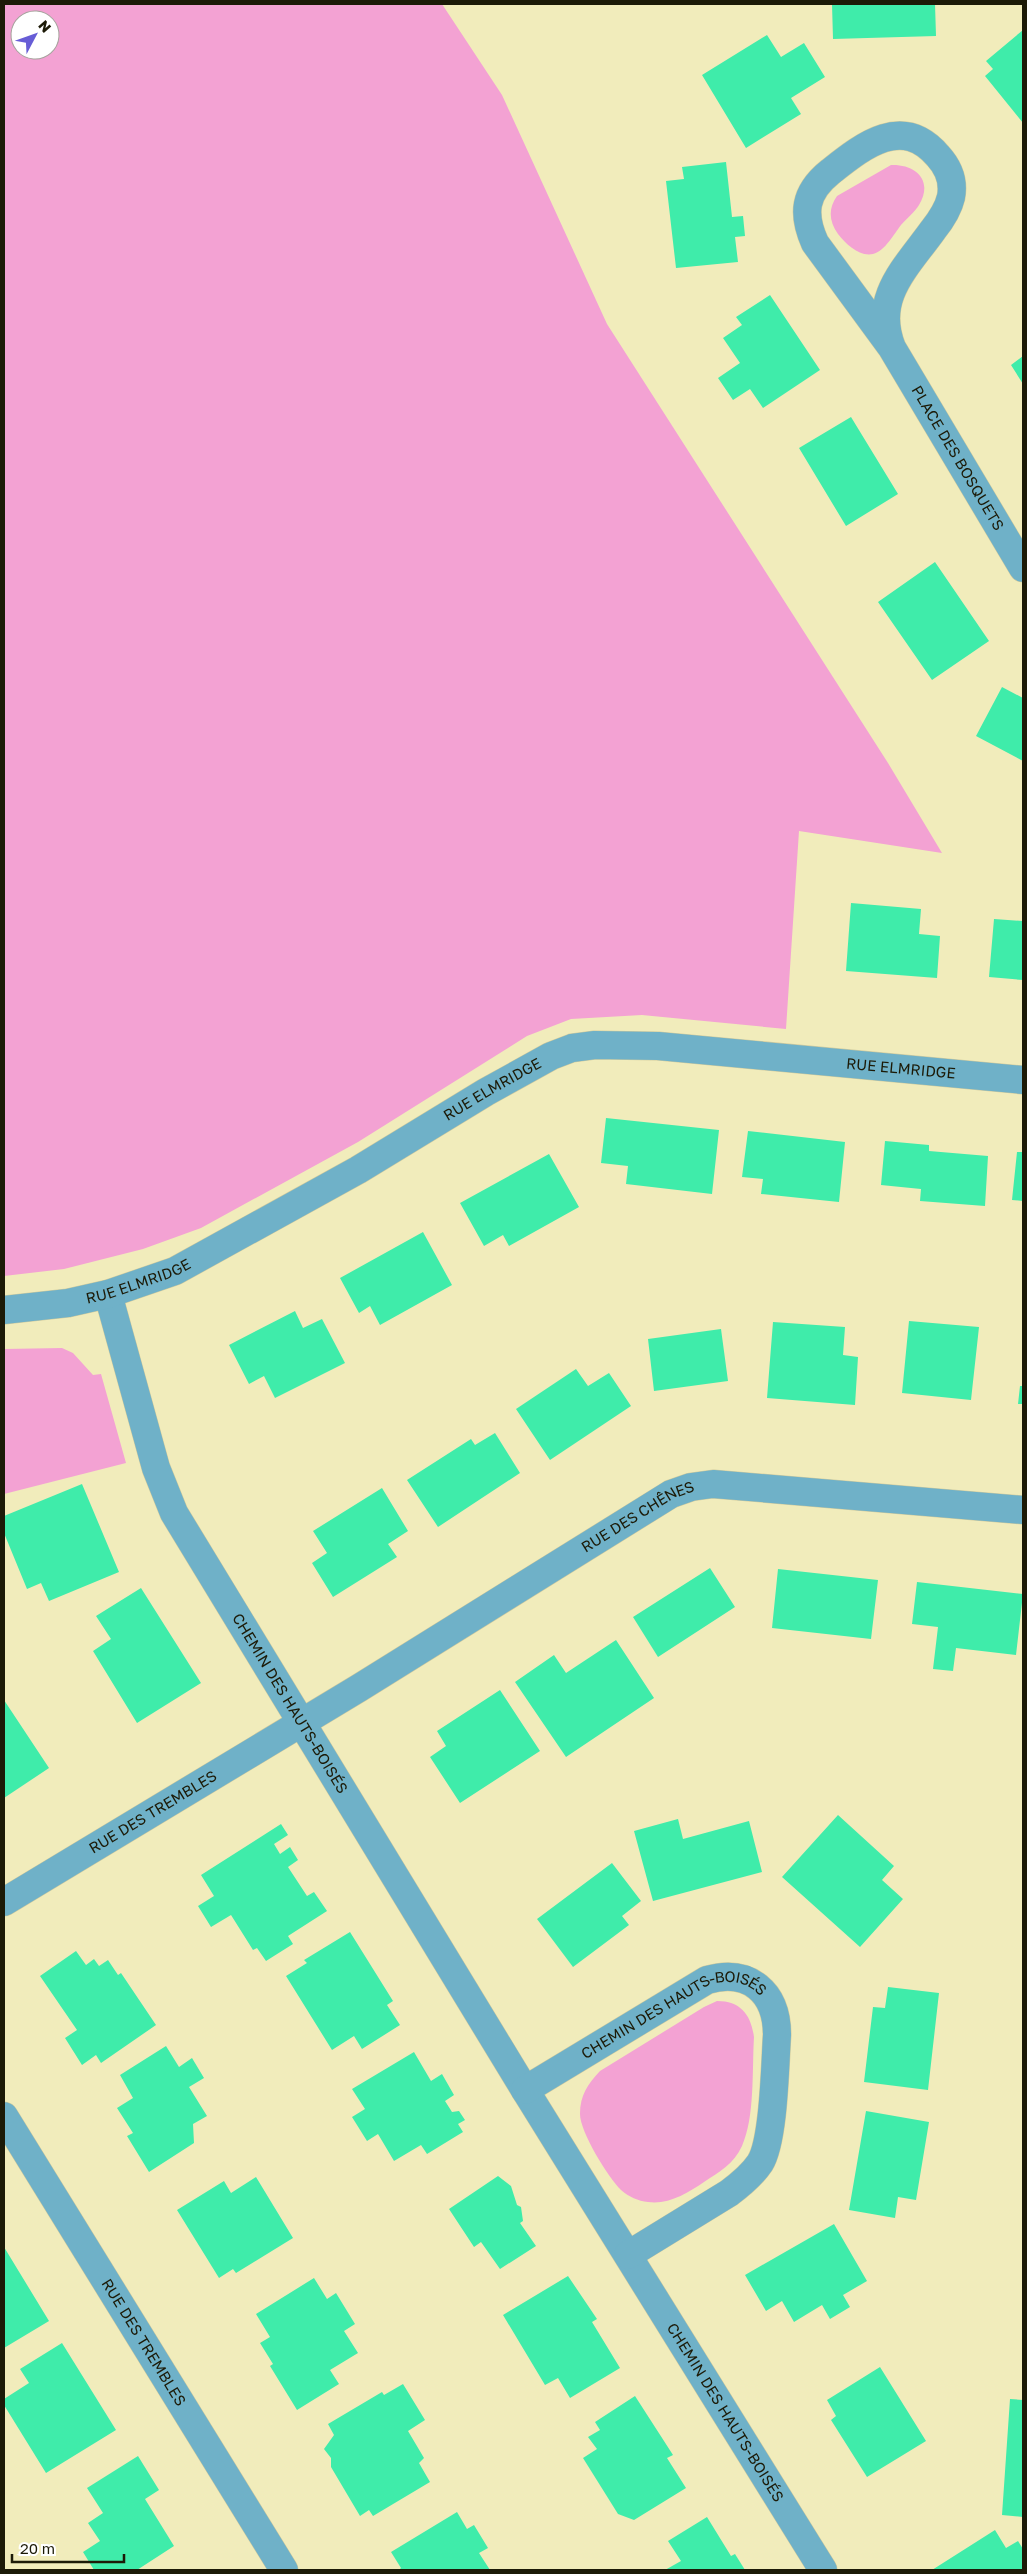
<svg xmlns="http://www.w3.org/2000/svg" width="1027" height="2574" font-family="'Golos Text',sans-serif">
	<style>
		.green { fill: #f3a2d3; fill-rule: evenodd }
		.building { fill: #3fecaa }
		.lines { fill: none; stroke-linecap: round; stroke-linejoin: round }
		.minor-casing { stroke: #cfca9e; stroke-width: 29 }
		.minor { stroke: #6fb1c8; stroke-width: 28 }
		.labels { text-anchor: middle; stroke-width: 5; stroke-linejoin: round; paint-order: stroke }
		.street-label { font-size: 15px; fill: #1c1a07; stroke: #fff }
	</style>
	<rect width="100%" height="100%" fill="#f1ecbb"/>
	<path class="green" d="M4,4H442L502,95L607,324L888,763L942,853L799,831L786,1029L642,1015L571,1019L527,1036L358,1142L201,1228L143,1249L64,1269L4,1276ZM20,20H50V50H20Z
		M891,165C915,164 934,180 919,205C915,212 907,218 901,225C894,234 885,251 873,254C859,257 846,244 838,234C829,221 828,209 837,196Z
		M62,1348L73,1353L93,1375L101,1374L126,1463L4,1494V1349Z
		M717,2001C741,2001 751,2015 754,2037C752,2070 755,2117 742,2146C734,2164 719,2172 704,2182C688,2193 668,2205 648,2202C638,2201 629,2197 621,2190C608,2177 580,2132 580,2114C580,2095 588,2084 600,2071L704,2007Z"/>
	<path class="building" d="M832,4H935L936,36L833,39Z
		M1023,30V123L985,76L993,69L986,61Z
		M767,35L781,57L804,43L825,77L791,98L801,114L746,148L702,75Z
		M726,162L732,217L743,216L745,236L735,237L738,262L676,268L666,181L684,179L682,167Z
		M770,295L820,370L763,408L750,389L733,400L718,378L740,363L723,338L742,325L736,317Z
		M1023,356V384L1011,365Z
		M851,417L898,494L846,526L799,448Z
		M935,562L989,641L932,680L878,602Z
		M1002,687L1023,698V761L976,736Z
		M851,903L921,909L919,934L940,936L937,978L846,971Z
		M994,919L1023,921V980L989,977Z
		M606,1118L719,1130L712,1194L626,1184L628,1166L601,1163Z
		M748,1131L845,1142L839,1202L761,1194L763,1179L742,1177Z
		M885,1141L929,1145V1151L988,1156L985,1206L920,1201L921,1189L881,1185Z
		M1017,1152H1023V1201L1012,1200Z
		M549,1154L579,1207L509,1246L503,1235L484,1246L460,1203Z
		M423,1232L452,1285L380,1325L370,1306L359,1313L340,1278Z
		M295,1311L303,1328L322,1319L345,1363L275,1398L264,1376L249,1384L229,1345Z
		M909,1321L979,1327L971,1400L902,1393Z
		M773,1322L845,1327L843,1355L858,1357L855,1405L767,1398Z
		M721,1329L728,1381L654,1391L648,1339Z
		M576,1369L588,1386L609,1373L631,1406L550,1460L516,1409Z
		M1020,1386H1023V1404H1018Z
		M495,1433L520,1473L438,1527L407,1480L471,1439L475,1445Z
		M82,1484L119,1572L49,1601L41,1583L27,1589L4,1533V1516Z
		M382,1488L408,1531L388,1544L397,1557L333,1597L312,1563L327,1553L313,1531Z
		M710,1568L735,1607L658,1657L633,1617Z
		M778,1569L878,1580L871,1639L772,1628Z
		M917,1582L1023,1594L1016,1655L956,1648L953,1671L933,1669L938,1627L912,1624Z
		M141,1588L201,1683L137,1723L93,1651L111,1639L96,1616Z
		M616,1640L654,1698L566,1757L515,1682L554,1655L566,1673Z
		M500,1690L540,1751L460,1803L430,1757L446,1746L437,1731Z
		M4,1700L49,1768L4,1798Z
		M838,1815L894,1866L882,1880L903,1899L860,1947L782,1877Z
		M678,1819L683,1839L749,1821L762,1872L653,1901L634,1831Z
		M281,1824L288,1835L274,1844L280,1854L290,1847L298,1860L288,1867L307,1896L314,1892L327,1911L288,1936L293,1944L266,1961L257,1948L253,1950L231,1915L211,1927L198,1906L214,1896L201,1875Z
		M612,1863L641,1901L622,1916L629,1925L573,1967L537,1919Z
		M350,1932L393,2001L387,2005L400,2025L362,2049L354,2036L332,2050L286,1976L307,1963L304,1960Z
		M76,1951L86,1965L94,1959L99,1966L108,1960L118,1975L121,1973L156,2025L101,2063L96,2055L82,2065L65,2038L77,2030L40,1976Z
		M888,1987L939,1993L928,2090L864,2082L873,2007L885,2008Z
		M166,2046L179,2067L192,2058L204,2078L189,2087L207,2116L193,2124L194,2143L149,2172L127,2136L133,2133L117,2108L133,2098L120,2075Z
		M414,2052L431,2081L442,2074L454,2095L445,2101L452,2112L459,2111L465,2120L458,2124L463,2132L427,2154L421,2145L394,2161L378,2134L367,2141L352,2117L365,2109L352,2089Z
		M866,2111L929,2122L916,2200L898,2197L895,2218L849,2210Z
		M498,2176L511,2186L517,2205L521,2207L523,2221L520,2223L536,2246L500,2269L481,2242L474,2247L449,2209Z
		M256,2177L293,2238L236,2273L233,2269L219,2278L177,2210L224,2181L231,2193Z
		M834,2224L867,2281L843,2295L850,2307L830,2319L822,2305L794,2322L782,2301L766,2311L745,2275Z
		M4,2247L49,2321L4,2348Z
		M568,2276L597,2319L592,2322L620,2368L570,2398L558,2378L545,2385L503,2315Z
		M314,2278L327,2299L336,2293L355,2324L344,2331L358,2353L330,2370L339,2384L297,2410L270,2366L273,2364L260,2343L270,2337L256,2314Z
		M62,2343L116,2430L46,2473L4,2405V2399L29,2383L20,2369Z
		M880,2367L926,2441L867,2477L831,2420L836,2416L827,2400Z
		M403,2384L425,2420L408,2431L424,2458L419,2463L430,2482L373,2516L369,2510L360,2516L331,2467V2458L324,2449L334,2435L328,2424L382,2392L384,2395Z
		M635,2396L673,2455L667,2458L686,2488L634,2520L618,2514L583,2458L597,2449L588,2437L600,2430L595,2422Z
		M1010,2399L1023,2400V2517L1002,2515Z
		M138,2456L159,2490L145,2499L174,2546L137,2570H94L83,2552L100,2541L88,2523L103,2513L87,2488Z
		M457,2512L467,2529L474,2525L488,2548L479,2553L490,2570H399L401,2568L391,2552Z
		M707,2517L731,2556L735,2554L745,2570H665L681,2561L668,2541Z
		M995,2530L1006,2548L1018,2541L1023,2549V2570H932Z"/>
	<g class="lines">
		<defs>
			<g id="minor">
				<path id="s1" d="M892,348C872,298 905,269 933,230C941,220 948,210 951,197C954,181 949,168 938,156C902,114 863,146 830,172C804,193 802,214 815,243L892,348L1023,568"/>
				<path id="s2" d="M108,1294L156,1468L174,1513L525,2090L823,2570"/>
				<path id="s3" d="M4,1310L68,1303L108,1294L175,1271L358,1170L486,1092L551,1056L572,1048L595,1045L658,1046L1023,1080"/>
				<path id="s4" d="M4,1902L359,1688L671,1494L691,1487L713,1484L1023,1510"/>
				<path id="s5" d="M525,2090L707,1980C749,1968 777,1992 777,2035C775,2064 774,2141 760,2163C752,2175 741,2184 729,2193L628,2255"/>
				<path id="s6" d="M4,2116L284,2570"/>
			</g>
		</defs>
		<use href="#minor" class="minor-casing"/>
		<use href="#minor" class="minor"/>
	</g>
	<g class="labels">
		<g class="street-label">
			<text dy="5" stroke="none"><textPath href="#s1" startOffset="678">PLACE DES BOSQUETS</textPath></text>
			<text dy="5" stroke="none"><textPath href="#s3" startOffset="962">RUE ELMRIDGE</textPath></text>
			<text dy="5" stroke="none"><textPath href="#s3" startOffset="542">RUE ELMRIDGE</textPath></text>
			<text dy="5" stroke="none"><textPath href="#s3" startOffset="138">RUE ELMRIDGE</textPath></text>
			<text dy="5" stroke="none"><textPath href="#s4" startOffset="742">RUE DES CHÊNES</textPath></text>
			<text dy="5" stroke="none"><textPath href="#s2" startOffset="452">CHEMIN DES HAUTS-BOISÉS</textPath></text>
			<text dy="5" stroke="none"><textPath href="#s4" startOffset="174">RUE DES TREMBLES</textPath></text>
			<text dy="5" stroke="none"><textPath href="#s5" startOffset="171">CHEMIN DES HAUTS-BOISÉS</textPath></text>
			<text dy="5" stroke="none"><textPath href="#s6" startOffset="266">RUE DES TREMBLES</textPath></text>
			<text dy="5" stroke="none"><textPath href="#s2" startOffset="1284">CHEMIN DES HAUTS-BOISÉS</textPath></text>
		</g>
	</g>
	<rect width="1027" height="2574" fill="none" stroke="#1c1a07" stroke-width="10"/>
	<g transform="translate(35 35) rotate(49)"><circle r="24" fill="#ffffff" stroke="#a4a39c"/>
	<path d="M0-4L9 19L0 12L-9 19Z" fill="#675dd6"/>
	<text y="-8" font-size="14" font-weight="bold" text-anchor="middle" fill="#1c1a07">N</text>
	</g>
	<path d="M12 2554v8h112v-8" fill="none" stroke="#1c1a07" stroke-width="2.5"/>
	<text x="20" y="2554" font-size="15" fill="#1c1a07" stroke="#ffffff" stroke-width="4" paint-order="stroke">20 m</text>
</svg>
